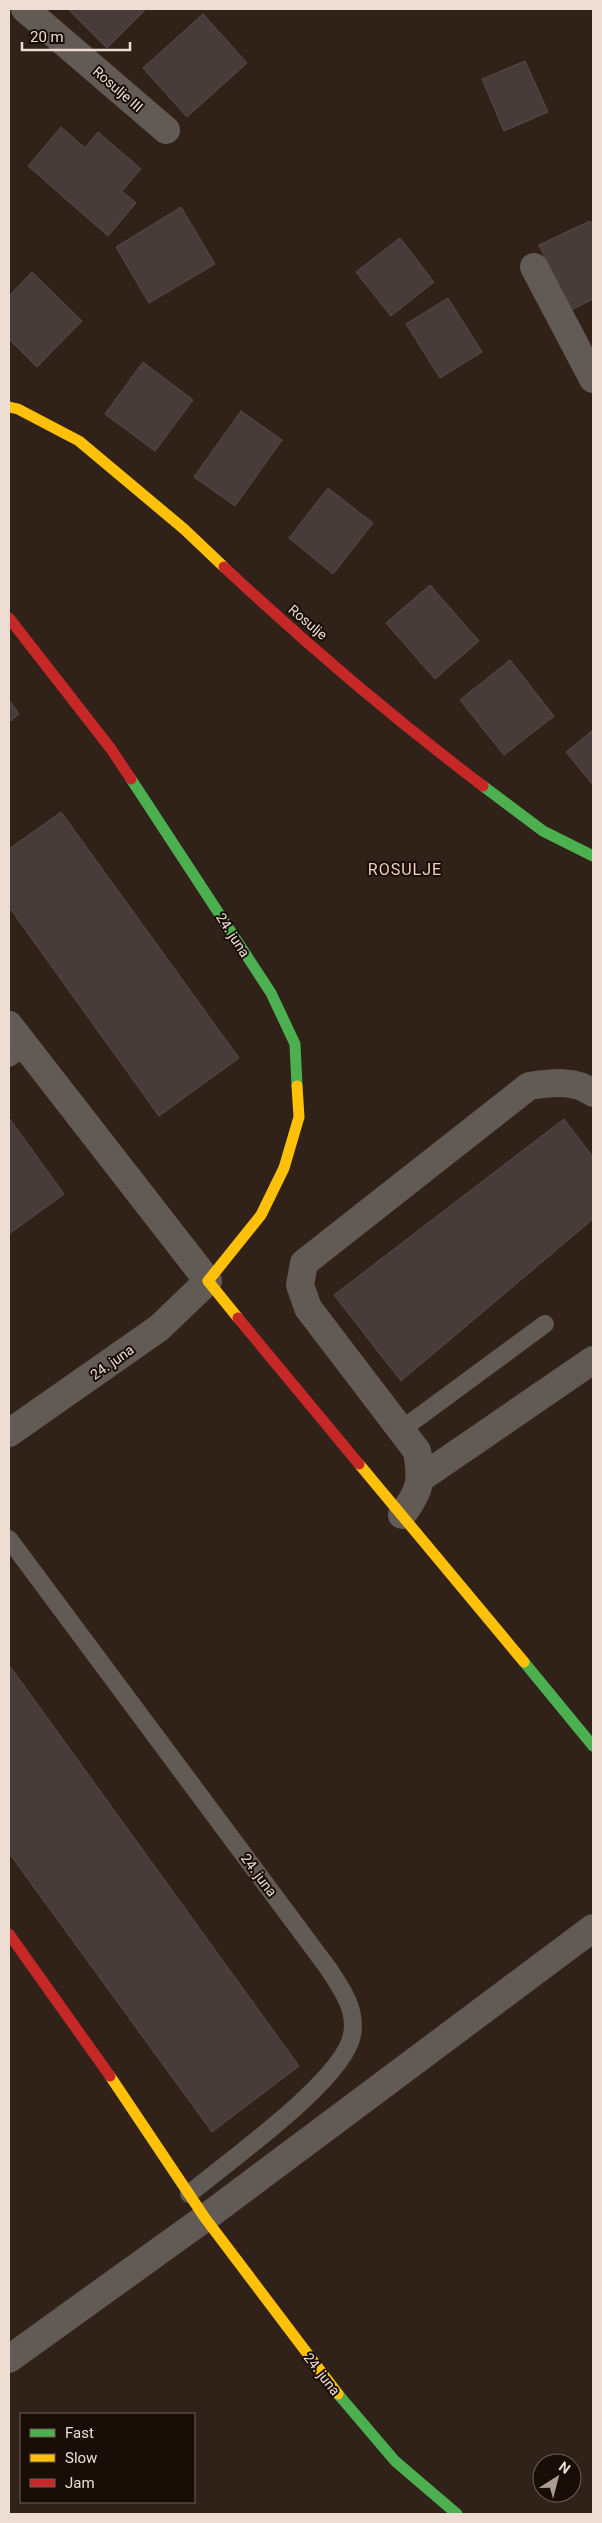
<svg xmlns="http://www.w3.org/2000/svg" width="602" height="2523" font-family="Roboto,sans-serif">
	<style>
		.building { fill: #483c3a; stroke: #584c4a }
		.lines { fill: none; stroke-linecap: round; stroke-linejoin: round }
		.lane { stroke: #625a55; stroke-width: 18 }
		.street { stroke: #625a55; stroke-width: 28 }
		.fast { stroke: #4caf50; stroke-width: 11 }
		.slow { stroke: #ffc107; stroke-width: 11 }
		.jam { stroke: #c62828; stroke-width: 11 }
		.labels { text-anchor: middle; stroke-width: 4; stroke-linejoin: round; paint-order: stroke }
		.street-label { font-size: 14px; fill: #eeddd3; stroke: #180d07 }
		.quarter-label { font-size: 16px; letter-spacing: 1px; fill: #f3d1bc; stroke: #180d07 }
	</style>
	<rect width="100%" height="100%" fill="#302219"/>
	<path class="building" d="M68,9H146L107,48Z
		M203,14L247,63L187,117L143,68Z
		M525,61L548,112L504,131L482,79Z
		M61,127L85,148L98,132L141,169L122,191L136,203L108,236L28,166Z
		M181,207L215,264L149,303L116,247Z
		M590,221L593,226V299L571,310L539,245Z
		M400,238L434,282L391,316L356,272Z
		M32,272L82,321L37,367L9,339V296Z
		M448,298L482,352L440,378L406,324Z
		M143,362L193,400L155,451L105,414Z
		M241,411L282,440L235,506L194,477Z
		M328,488L373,523L333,574L289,538Z
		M430,585L479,641L435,679L386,623Z
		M510,660L554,716L504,755L460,700Z
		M9,700L19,714L9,722Z
		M593,730V785L566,752Z
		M61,812L239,1058L159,1116L9,907V849Z
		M9,1118L64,1194L9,1234Z
		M564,1119L593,1157V1219L401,1381L334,1295Z
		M9,1665L299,2066L212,2132L9,1853Z"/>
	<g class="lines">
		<path class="lane" d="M9,1058L26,1047
			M401,1430L545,1324
			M9,1539L328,1968C341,1988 357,2009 352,2035C344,2080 227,2162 189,2194"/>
		<path class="street" d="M25,9L166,130
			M534,267L593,379
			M9,1025L208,1281L159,1328L9,1433
			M421,1478L593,1360
			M402,1515C421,1489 422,1482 417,1451L308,1308L300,1285L304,1263L529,1086C551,1083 575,1079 593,1093
			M9,2359L205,2218L593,1928"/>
		<path class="fast" d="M131,779L271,993L295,1044L297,1086
			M483,786L543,831L593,856
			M524,1662L593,1746
			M338,2394L395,2461L457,2514"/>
		<path class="slow" d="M9,407L18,409L79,441L184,529L224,567
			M238,1318L208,1281L261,1215L284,1168L299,1117L297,1086
			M359,1464L524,1662
			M110,2076L205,2218L338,2394"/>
		<path class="jam" d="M224,567C306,644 393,718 483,786
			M9,618L111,749L131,779
			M238,1318L359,1464
			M9,1934L110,2076"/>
	</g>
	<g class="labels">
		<g class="street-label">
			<text transform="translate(118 89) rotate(41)" y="5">Rosulje III</text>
			<text transform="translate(308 622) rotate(40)" y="5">Rosulje</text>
			<text transform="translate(233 935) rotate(57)" y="5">24. juna</text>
			<text transform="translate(112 1362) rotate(-35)" y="5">24. juna</text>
			<text transform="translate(259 1875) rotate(53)" y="5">24. juna</text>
			<text transform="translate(322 2374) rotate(52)" y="5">24. juna</text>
		</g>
		<g class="quarter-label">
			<text x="405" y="875">ROSULJE</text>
		</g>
	</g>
	<rect width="602" height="2523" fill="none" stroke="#eeddd3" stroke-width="20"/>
	<rect x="20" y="2413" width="175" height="90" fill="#180d07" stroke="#6e6059"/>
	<rect x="30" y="2429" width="25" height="8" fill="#4caf50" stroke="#6e6059"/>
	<text x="65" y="2438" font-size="15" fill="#eeddd3">Fast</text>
	<rect x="30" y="2454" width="25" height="8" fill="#ffc107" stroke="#6e6059"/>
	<text x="65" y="2463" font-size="15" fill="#eeddd3">Slow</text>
	<rect x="30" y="2479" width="25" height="8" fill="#c62828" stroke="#6e6059"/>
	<text x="65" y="2488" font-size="15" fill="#eeddd3">Jam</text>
	<g transform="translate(557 2478) rotate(36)"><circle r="24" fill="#180d07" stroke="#6e6059"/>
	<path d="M0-4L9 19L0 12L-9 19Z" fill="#ac9c92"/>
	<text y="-8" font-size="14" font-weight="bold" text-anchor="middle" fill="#eeddd3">N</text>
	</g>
	<path d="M22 42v8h108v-8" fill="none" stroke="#eeddd3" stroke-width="2.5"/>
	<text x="30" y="42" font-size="15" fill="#eeddd3" stroke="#180d07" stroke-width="4" paint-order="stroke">20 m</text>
</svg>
